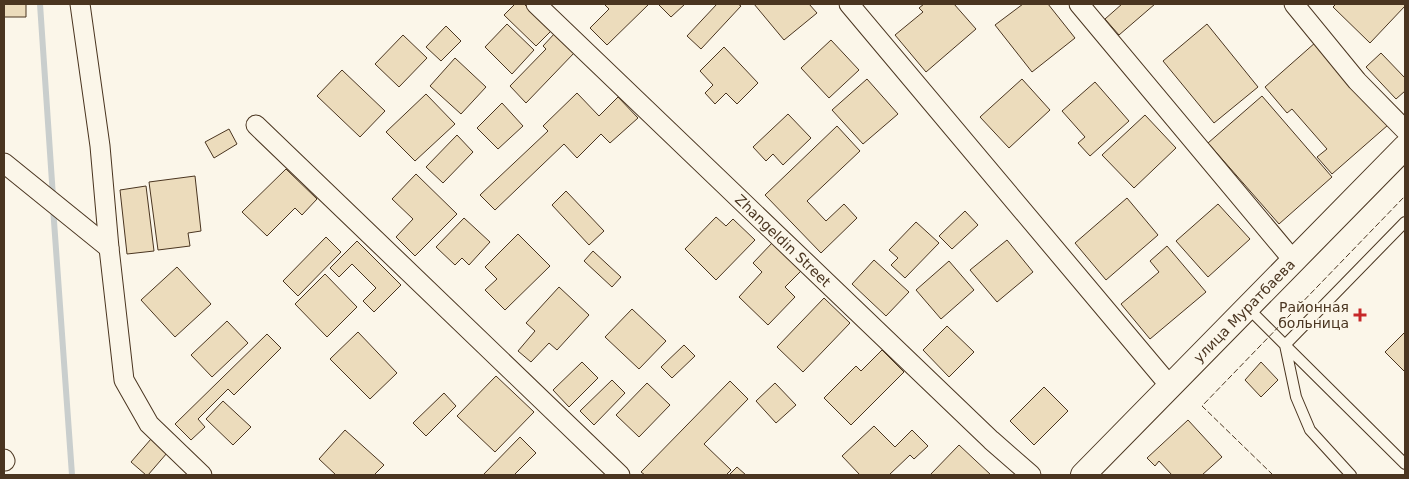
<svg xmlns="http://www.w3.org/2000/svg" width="1409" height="479" font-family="'DejaVu Sans',sans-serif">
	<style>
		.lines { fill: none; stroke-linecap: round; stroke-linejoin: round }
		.stream { stroke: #c9cecd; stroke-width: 6 }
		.building { fill: #ecdcbc; stroke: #4a3520 }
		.service-casing { stroke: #4a3520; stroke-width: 12 }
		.minor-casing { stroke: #4a3520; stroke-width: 21 }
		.tertiary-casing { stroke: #4a3520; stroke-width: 26 }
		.service { stroke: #fbf6e9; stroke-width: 10 }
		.minor { stroke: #fbf6e9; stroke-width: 19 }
		.tertiary { stroke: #fbf6e9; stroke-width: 24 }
		.fence { stroke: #4a3520; stroke-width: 1; stroke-dasharray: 6 2.5; stroke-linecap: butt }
		.poi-dot { fill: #c62828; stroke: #fbf6e9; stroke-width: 2 }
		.labels { text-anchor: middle; stroke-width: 4; stroke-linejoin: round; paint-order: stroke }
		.street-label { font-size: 14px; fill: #4a3520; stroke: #fbf6e9 }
		.poi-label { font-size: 14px; fill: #4a3520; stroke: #fbf6e9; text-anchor: end }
	</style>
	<rect width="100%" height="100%" fill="#fbf6e9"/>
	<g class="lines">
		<path class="stream" d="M40,4L53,197
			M53,207L72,475"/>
	</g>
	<path class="building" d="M4,4H26V17H4Z
		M515,4H524L552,30L536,46L504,15Z
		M604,4H649L607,45L590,28L609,9Z
		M658,4H685L671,17Z
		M717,4H738L741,6L701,49L687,36Z
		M754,4H809L817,13L784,40Z
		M924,4H954L976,29L926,72L895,35L923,12L919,8Z
		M1023,4H1048L1075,38L1032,72L995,25Z
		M1122,4H1155L1119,35L1105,19Z
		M1336,4H1405V6L1370,43L1333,7Z
		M507,24L534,50L512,74L485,47Z
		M1207,24L1258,87L1214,123L1163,61Z
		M446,26L461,41L441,61L426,47Z
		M555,33L575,52L526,103L510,86L546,49L543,46Z
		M403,35L427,58L399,87L375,64Z
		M831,40L859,70L829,98L801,68Z
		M1316,42L1388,125L1332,174L1317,157L1327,149L1292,109L1287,113L1265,87Z
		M724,47L758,83L737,104L726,93L715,104L705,93L713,85L700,71Z
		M1381,53L1405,78V91L1396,99L1366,67Z
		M455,58L486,87L461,114L430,86Z
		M342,70L385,111L360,137L317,96Z
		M867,79L898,114L863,144L832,110Z
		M1022,79L1050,110L1009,148L980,117Z
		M1095,82L1129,121L1090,156L1078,143L1085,137L1062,111Z
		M577,93L599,116L618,97L638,118L610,143L601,134L577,158L564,144L495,210L480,195L548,131L543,126Z
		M426,94L455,124L415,161L386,132Z
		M1262,96L1332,177L1279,224L1208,143Z
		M502,103L523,126L498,149L477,128Z
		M788,114L811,138L783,165L773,154L766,161L753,147Z
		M1145,115L1176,148L1134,188L1102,155Z
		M837,126L860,151L807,201L826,221L844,204L857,218L821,253L765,195Z
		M229,129L237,144L214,158L205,142Z
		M457,135L473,152L443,183L426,167Z
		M286,169L317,199L302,215L295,208L267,236L242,212Z
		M416,174L457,214L415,256L396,237L413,219L392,199Z
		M195,176L201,231L188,233L190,246L158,250L149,182Z
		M146,186L154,251L127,254L120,190Z
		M566,191L604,231L589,245L552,205Z
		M1127,198L1158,235L1106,280L1075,243Z
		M1218,204L1250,239L1208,277L1176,241Z
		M965,211L978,225L952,249L939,236Z
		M716,217L726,226L733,219L755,240L716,280L685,249Z
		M464,218L490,242L469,265L462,258L455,265L436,247Z
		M916,222L939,243L905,278L891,265L898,258L889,250Z
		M518,234L550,266L505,310L485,290L497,279L485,267Z
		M326,237L341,252L298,296L283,281Z
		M1007,240L1033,272L997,302L970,270Z
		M357,241L401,285L374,312L363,301L376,288L352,264L339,277L330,268Z
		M773,242L802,270L785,287L795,297L768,325L739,297L762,272L753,263Z
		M1167,246L1206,292L1150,339L1121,304L1159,272L1150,261Z
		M593,251L621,277L612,287L584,261Z
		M874,260L909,292L886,316L852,284Z
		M949,261L974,290L941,319L916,290Z
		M177,267L211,304L175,337L141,300Z
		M325,274L357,307L327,337L295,304Z
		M559,287L589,315L557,350L549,343L531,362L518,351L535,331L526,323Z
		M824,298L850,323L803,372L777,347Z
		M632,309L666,341L639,369L605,337Z
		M227,321L248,343L212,377L191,355Z
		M947,326L974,352L949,377L923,350Z
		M358,332L397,373L370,399L330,359Z
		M1405,332V372L1385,352Z
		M267,334L281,348L234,395L228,389L198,419L205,427L191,440L175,424Z
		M684,345L695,356L672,378L661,367Z
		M882,350L904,372L851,425L824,398L856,366L861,371Z
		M582,362L598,378L569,407L553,390Z
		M1261,362L1278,380L1261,397L1245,380Z
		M496,376L534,412L495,452L457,416Z
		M612,380L625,393L594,425L580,411Z
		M730,381L748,399L704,444L731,470L726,475H645L641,472Z
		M647,383L670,405L639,437L616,415Z
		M775,383L796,405L776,423L756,401Z
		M1044,387L1068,411L1034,445L1010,421Z
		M444,393L456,406L426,436L413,423Z
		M223,401L251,427L233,445L206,419Z
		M1188,420L1222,457L1202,475H1172L1159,461L1155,466L1147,458Z
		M874,426L895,447L912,430L928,446L914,459L910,455L889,475H860L842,456Z
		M345,430L384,465L374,475H336L319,459Z
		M520,437L536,453L514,475H483Z
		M151,439L167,453L148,475H146L131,462Z
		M959,445L991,475H930Z
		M737,467L746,475H729Z"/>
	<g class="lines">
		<defs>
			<path id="service" d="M1405,222L1285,345L1405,464
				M1247,307L1285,345L1296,397L1310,430L1351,475"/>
			<g id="minor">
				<path d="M80,4L100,146L109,248L124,380L149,424L202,475"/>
				<path id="s1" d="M536,4L991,440L1031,475"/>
				<path d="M849,4L1170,386"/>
				<path d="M1079,4L1293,260"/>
				<path d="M1294,4L1357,81L1405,130"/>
				<path d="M256,125L620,475"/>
				<path d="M4,163L109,248"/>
				<path d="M4,459L5,461"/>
			</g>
			<g id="tertiary">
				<path id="s2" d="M1083,475L1405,147"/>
			</g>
		</defs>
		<use href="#service" class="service-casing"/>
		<use href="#minor" class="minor-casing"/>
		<use href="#tertiary" class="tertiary-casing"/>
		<use href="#service" class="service"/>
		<use href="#minor" class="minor"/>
		<use href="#tertiary" class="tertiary"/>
		<path class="fence" d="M1273,475L1202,406L1405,196"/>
	</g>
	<path class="poi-dot" d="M1357.5 307.5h5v5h5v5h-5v5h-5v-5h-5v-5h5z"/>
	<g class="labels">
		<g class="street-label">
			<text dy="5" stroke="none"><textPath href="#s1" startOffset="342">Zhangeldin Street</textPath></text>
			<text dy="5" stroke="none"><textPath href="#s2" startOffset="230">улица Муратбаева</textPath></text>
		</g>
		<g class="poi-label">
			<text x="1349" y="312">Районная<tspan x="1349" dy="16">больница</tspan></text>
		</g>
	</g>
	<rect width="1409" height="479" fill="none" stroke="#4a3520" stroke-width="10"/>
</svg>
